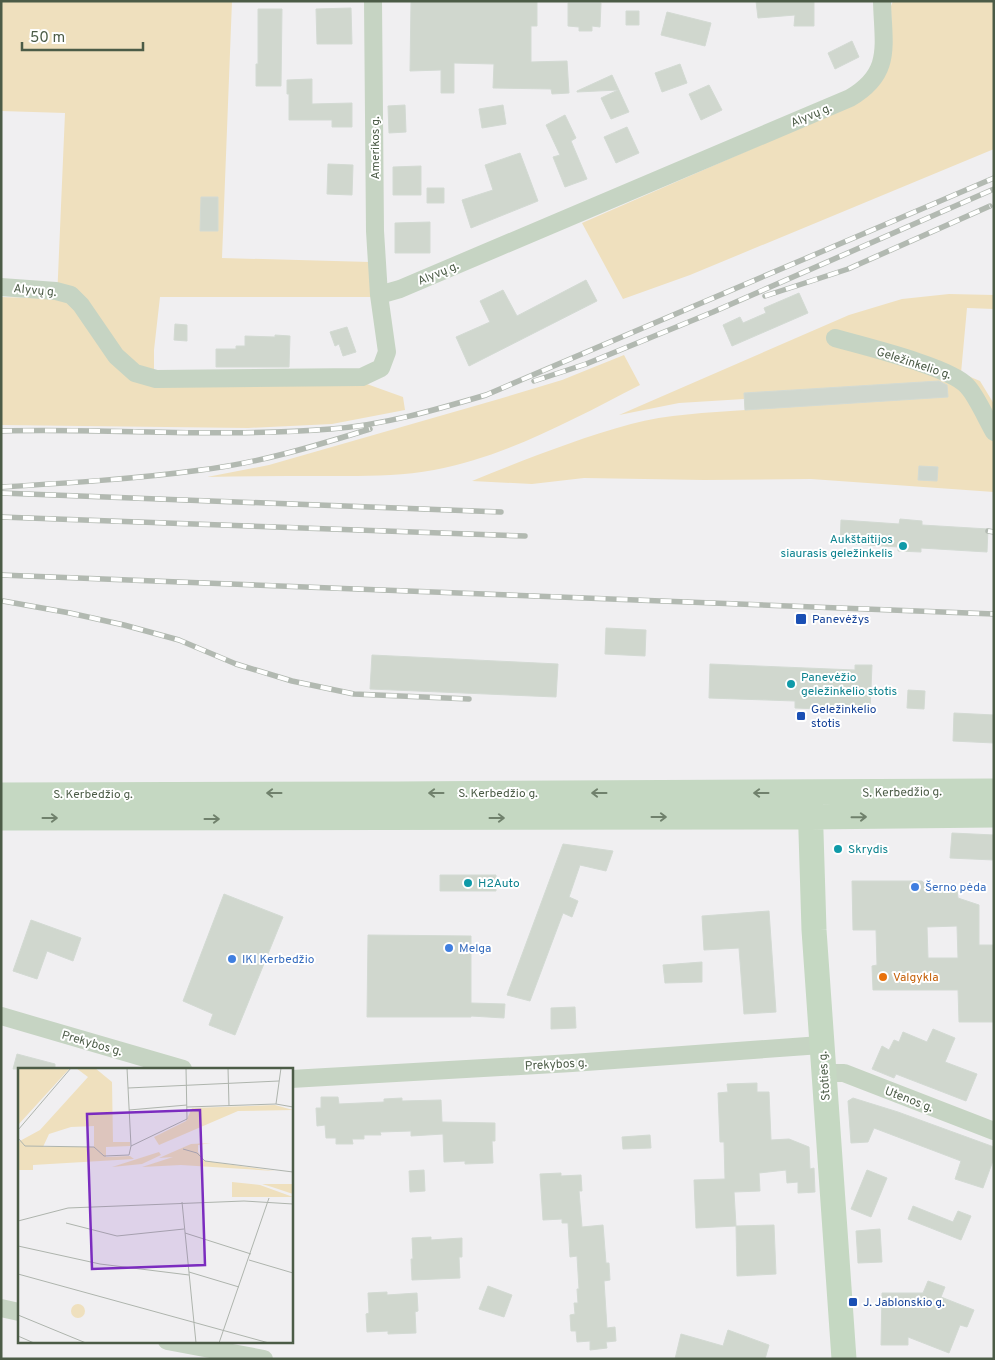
<svg xmlns="http://www.w3.org/2000/svg" width="995" height="1360" font-family="Overpass,sans-serif">
	<style>
		.green { fill: #efe0be }
		.building { fill: #d0d7ce; stroke: #d3dad3; fill-rule: evenodd }
		.lines { fill: none; stroke-linecap: round; stroke-linejoin: round }
		.street { stroke: #c6d4c3; stroke-width: 18 }
		.secondary { stroke: #c5d8c2; stroke-width: 25 }
		.rail-casing { stroke: #b2b9b1; stroke-width: 5.5 }
		.rail { stroke: #fff; stroke-width: 4; stroke-dasharray: 11; stroke-linecap: butt }
		.oneway { stroke: #70816c }
		.culture-dot { fill: #0f9aa8; stroke: #fff; stroke-width: 2 }
		.transit-dot { fill: #1a4fb4; stroke: #fff; stroke-width: 2 }
		.shop-dot { fill: #3f7fe0; stroke: #fff; stroke-width: 2 }
		.food-dot { fill: #e8710a; stroke: #fff; stroke-width: 2 }
		.labels { text-anchor: middle; stroke-width: 4; stroke-linejoin: round; paint-order: stroke }
		.street-label { font-size: 12px; fill: #4c5c47; stroke: #fff }
		.culture-label { font-size: 12px; fill: #0d838f; stroke: #fff; text-anchor: start }
		.transit-label { font-size: 12px; fill: #164399; stroke: #fff; text-anchor: start }
		.shop-label { font-size: 12px; fill: #366cbe; stroke: #fff; text-anchor: start }
		.food-label { font-size: 12px; fill: #c56008; stroke: #fff; text-anchor: start }
		.inset-road { fill: none; stroke: #aeb4ad; stroke-width: 1 }
		.view { fill: #7b2cbf; fill-opacity: 0.15; stroke: #7b2cbf; stroke-width: 2.5 }
		.inset-edge { fill: none; stroke: #4c5c47; stroke-width: 2.5 }
	</style>
	<rect width="100%" height="100%" fill="#f0eff1"/>
	<path class="green" d="M1,1H232L222,258L370,262L373,297H160L154,350V387L364,383L403,397L405,410L332,424L248,428L1,425V297L57,299L65,113L1,111Z
		M893,1H994V149L690,275L623,299L582,223L850,106C859,100 871,93 878,85C897,64 891,32 891,6Z
		M949,294L994,295V309L967,308L961,373L980,381L994,404V492L811,479L704,480L584,478L532,484L472,481C524,460 576,439 631,424C667,414 707,413 745,410L744,399L679,403L619,415L849,315L902,299Z
		M624,355L640,385C574,419 507,456 434,470C397,477 359,476 321,476C283,476 245,476 207,477L269,465L499,399L562,380Z"/>
	<path class="building" d="M411,1H537V26H531V62L567,61L569,93L552,94L551,89L493,88L494,64L454,63V93H441V70L410,71Z
		M756,1H814V26H794L795,15L758,18Z
		M568,3H601L600,27L592,26V31H579V27L568,26Z
		M351,8L352,44H317L316,9Z
		M258,9H282L281,86H256V64H258Z
		M626,11H639V25H626Z
		M667,12L711,23L705,46L661,35Z
		M852,41L859,57L835,69L828,53Z
		M680,64L687,83L662,92L655,73Z
		M612,75L629,112L611,119L601,98L618,90L577,92V91Z
		M312,79V104L352,103V127H332V120H289V94H287V80Z
		M709,85L722,110L701,120L689,94Z
		M405,105L406,132L389,133L388,106Z
		M503,105L506,124L482,128L479,109Z
		M565,115L576,138L571,141L587,179L565,187L553,157L560,155L546,125Z
		M627,127L639,153L616,163L604,137Z
		M520,153L538,201L471,228L462,200L493,190L485,165Z
		M328,164L353,165L352,195L327,194Z
		M421,166V195H393V167Z
		M427,188H444V203H427Z
		M201,197H218V231H200Z
		M430,222V253H395V223Z
		M586,280L597,301L469,366L456,337L490,322L480,301L503,290L517,316Z
		M799,293L808,313L732,346L723,325L740,317L743,323L766,313L764,308Z
		M175,324L187,325V341L174,340Z
		M347,327L356,352L343,356L339,344L335,346L330,332Z
		M275,335L290,336L289,367H216V349H236V346H245V336L275,337Z
		M939,381L947,385L948,397L745,410L744,393Z
		M919,466L938,467L937,481L918,480Z
		M900,519L922,521V525L988,529L987,552L921,548V552L898,551V547L840,543L841,520L899,524Z
		M606,628L646,630L645,656L605,654Z
		M372,655L558,664L556,697L370,689Z
		M710,664L855,670V665H872L870,711L795,708V701L709,698Z
		M908,690L925,691L924,709L907,708Z
		M954,713L994,715V743L953,741Z
		M952,833L994,835V860L950,858Z
		M563,844L613,851L606,871L580,865L569,897L578,901L572,917L563,913L530,1001L507,995Z
		M440,875H496V891H440Z
		M852,881H922L931,891L957,890L958,898L979,905V945H994V1022H959L958,990H873L872,966L877,965L876,930H853ZM957,926L958,958H928L927,927Z
		M224,894L283,917L235,1035L209,1025L213,1014L183,1001Z
		M769,911L776,1012L744,1014L739,948L704,950L702,916Z
		M31,920L81,938L73,961L47,951L37,979L13,971Z
		M368,935L471,936V1003L505,1004L504,1018L471,1016V1017H367Z
		M702,962V982L665,983L663,965Z
		M575,1007L576,1028L551,1029V1008Z
		M933,1029L955,1038L945,1062L977,1074L966,1101L896,1074L894,1078L872,1069L882,1046L889,1050L894,1040L899,1042L903,1032L927,1042Z
		M17,1054L55,1064V1069H13Z
		M757,1083V1092H769L771,1140L789,1139L809,1147L810,1169L814,1168L815,1192L798,1193V1182L787,1183L786,1170L759,1173L760,1191L734,1192L736,1226L696,1228L694,1180L725,1179L724,1142H720L718,1093L728,1092L727,1084Z
		M321,1097H338L339,1104L384,1102V1099L402,1098V1101L441,1100L442,1122L495,1123V1141H492L493,1163L465,1164V1161L444,1162L443,1134L411,1136V1131L380,1132L381,1135H364V1139H352L353,1144H336V1138H326L325,1125L317,1126L316,1108H321Z
		M853,1098L898,1112L994,1147V1158L983,1188L955,1179L961,1161L874,1128L868,1142L851,1143L848,1101Z
		M650,1135L651,1148L623,1149L622,1137Z
		M424,1170L425,1191L410,1192L409,1171Z
		M867,1170L887,1178L871,1217L851,1209Z
		M561,1173V1176L581,1175L582,1191H579L582,1227L603,1225L606,1263H609L610,1280L604,1281L607,1328L615,1327L616,1341L606,1342L607,1348L590,1350V1341L577,1342L576,1331H571L570,1315L575,1314L574,1303H578L577,1289H579L577,1256L570,1257L568,1223H562V1219L543,1220L540,1174Z
		M913,1206L953,1222L958,1211L971,1216L961,1240L908,1219Z
		M774,1225L776,1274L737,1276L736,1226Z
		M880,1229L882,1262L858,1263L856,1231Z
		M431,1237V1240L462,1238V1257H459L460,1278L412,1280L411,1259H413L412,1238Z
		M928,1281L945,1287L941,1297L974,1310L967,1327L960,1325L949,1353L908,1337V1345H881L882,1293H923Z
		M488,1286L512,1295L504,1317L479,1309Z
		M387,1292V1295L417,1293L418,1311L415,1312L416,1333L388,1334V1331L367,1332L366,1314L369,1313L368,1293Z
		M728,1330L769,1345L765,1359H675L681,1334L723,1346Z"/>
	<g class="lines">
		<path class="street" d="M373,1L375,231L379,295
			M1,287L56,291L71,295L81,305L116,356L135,373L156,379L362,377L381,368L387,352L379,295L400,289L850,98C893,73 883,45 882,1
			M835,338C863,346 951,367 967,386C976,395 987,420 994,432
			M1,1016L183,1069
			M824,1073H844L994,1131
			M291,1079L572,1063L821,1045
			M1,1308L19,1312
			M167,1341L264,1359"/>
		<path class="secondary" d="M1,795C332,793 663,795 994,791
			M810,800L814,930L844,1359
			M1,818L810,817L994,815"/>
		<defs>
			<path id="rail" d="M765,296L848,269L990,206
				M534,381L586,364L713,312L994,189
				M1,431C111,428 221,438 331,429C384,425 435,410 486,395L994,178
				M1,487C68,483 135,479 201,470C259,463 315,446 370,429
				M1,493L501,512
				M1,517L525,536
				M988,531L994,532
				M1,575L994,614
				M3,601L70,613L124,625L179,640L236,664L292,681L354,694L469,699"/>
		</defs>
		<use href="#rail" class="rail-casing"/>
		<use href="#rail" class="rail"/>
	</g>
	<defs><path id="oneway-shaft" d="M-6 0H5M1.5-3L5.5 0L1.5 3" fill="none" stroke-width="1.6" stroke-linecap="round" stroke-linejoin="round" transform="scale(1.25)"/></defs>
	<g class="oneway">
		<use href="#oneway-shaft" transform="translate(274 793) rotate(180)"/>
		<use href="#oneway-shaft" transform="translate(436 793) rotate(-180)"/>
		<use href="#oneway-shaft" transform="translate(599 793) rotate(-180)"/>
		<use href="#oneway-shaft" transform="translate(761 793) rotate(-180)"/>
		<use href="#oneway-shaft" transform="translate(659 817)"/>
		<use href="#oneway-shaft" transform="translate(859 817) rotate(-1)"/>
		<use href="#oneway-shaft" transform="translate(50 818)"/>
		<use href="#oneway-shaft" transform="translate(497 818)"/>
		<use href="#oneway-shaft" transform="translate(212 819)"/>
	</g>
	<g class="culture-dot">
		<circle cx="903" cy="546" r="5"/>
		<circle cx="791" cy="684" r="5"/>
		<circle cx="838" cy="849" r="5"/>
		<circle cx="468" cy="883" r="5"/>
	</g>
	<g class="transit-dot">
		<rect x="795" y="613" width="12" height="12" rx="2.5"/>
		<rect x="796" y="711" width="10" height="10" rx="2.5"/>
		<rect x="848" y="1297" width="10" height="10" rx="2.5"/>
	</g>
	<g class="shop-dot">
		<circle cx="915" cy="887" r="5"/>
		<circle cx="449" cy="948" r="5"/>
		<circle cx="232" cy="959" r="5"/>
	</g>
	<circle class="food-dot" cx="883" cy="977" r="5"/>
	<g class="labels">
		<g class="street-label">
			<text transform="translate(811 115) rotate(-23)" y="4">Alyvų g.</text>
			<text transform="translate(375 148) rotate(-90)" y="4">Amerikos g.</text>
			<text transform="translate(438 273) rotate(-23)" y="4">Alyvų g.</text>
			<text transform="translate(35 290) rotate(5)" y="4">Alyvų g.</text>
			<text transform="translate(914 363) rotate(18)" y="4">Geležinkelio g.</text>
			<text transform="translate(902 792) rotate(-1)" y="4">S. Kerbedžio g.</text>
			<text x="498" y="797">S. Kerbedžio g.</text>
			<text x="93" y="798">S. Kerbedžio g.</text>
			<text transform="translate(92 1043) rotate(16)" y="4">Prekybos g.</text>
			<text transform="translate(556 1064) rotate(-3)" y="4">Prekybos g.</text>
			<text transform="translate(824 1076) rotate(-94)" y="4">Stoties g.</text>
			<text transform="translate(909 1099) rotate(21)" y="4">Utenos g.</text>
		</g>
		<g class="culture-label">
			<text x="893" y="543" text-anchor="end">Aukštaitijos<tspan x="893" dy="14">siaurasis geležinkelis</tspan></text>
			<text x="801" y="681">Panevėžio<tspan x="801" dy="14">geležinkelio stotis</tspan></text>
			<text x="848" y="853">Skrydis</text>
			<text x="478" y="887">H2Auto</text>
		</g>
		<g class="transit-label">
			<text x="812" y="623">Panevėžys</text>
			<text x="811" y="713">Geležinkelio<tspan x="811" dy="14">stotis</tspan></text>
			<text x="863" y="1306">J. Jablonskio g.</text>
		</g>
		<g class="shop-label">
			<text x="925" y="891">Šerno pėda</text>
			<text x="459" y="952">Melga</text>
			<text x="242" y="963">IKI Kerbedžio</text>
		</g>
		<g class="food-label">
			<text x="893" y="981">Valgykla</text>
		</g>
	</g>
	<g transform="translate(18 1068)">
		<rect width="275" height="275" fill="#f0eff1"/>
		<path d="M0,0H52L0,57ZM58,0H77L94,14L95,74H112V78L88,79V89L112,88L116,91L15,97V102H0V74L22,62L70,9ZM76,58V79H25L31,66L53,59ZM257,37L275,42L220,43L141,77L136,69L168,53L174,40ZM193,75L180,77V84L187,93L257,103L163,97L124,99L155,89L141,90L173,76ZM141,84L143,87L124,96L94,99ZM214,114L242,117L275,129H214ZM244,116H275V126L254,119ZM53 243a7 7 0 1 1 14 0a7 7 0 1 1-14 0Z" fill="#efe0be" fill-rule="evenodd"/>
		<path class="inset-road" d="M109,0L113,78M210,0L211,38M110,20L261,13M258,36L263,0M169,39L258,36L275,39M111,42L169,37M0,62L53,0M0,70L7,78L76,79L86,88L111,87L113,78L169,51L168,0M165,81L179,85L187,93L275,104M164,134L178,275M0,153L50,140L226,133L275,136M48,155L99,168L166,161M167,165L233,186M0,178L82,196L171,207M231,192L275,205M171,204L221,219M0,206L251,275M0,247L68,275M0,268L16,275M201,275L251,130"/>
		<path class="view" d="M182,42L187,197L74,201L69,46Z"/>
		<rect width="275" height="275" class="inset-edge"/>
	</g>
	<rect width="995" height="1360" fill="none" stroke="#4c5c47" stroke-width="5"/>
	<path d="M22 42v8h121v-8" fill="none" stroke="#4c5c47" stroke-width="2.5"/>
	<text x="30" y="42" font-size="15" fill="#4c5c47" stroke="#ffffff" stroke-width="4" paint-order="stroke">50 m</text>
</svg>
